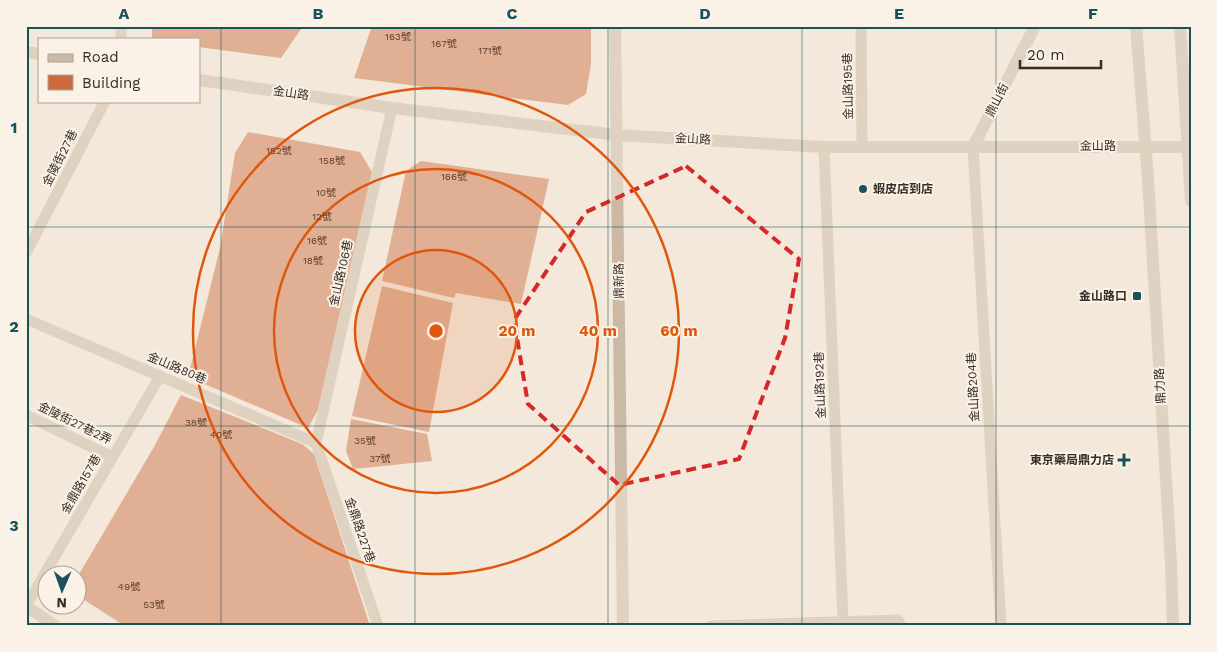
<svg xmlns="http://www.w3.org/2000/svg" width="1217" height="652" font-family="'Work Sans','Noto Sans TC',sans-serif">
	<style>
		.building { fill: #cc6a3e }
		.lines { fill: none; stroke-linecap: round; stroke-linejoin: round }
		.service { stroke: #cbb9a5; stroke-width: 11 }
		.minor { stroke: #cbb9a5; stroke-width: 12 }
		.tertiary { stroke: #cbb9a5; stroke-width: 12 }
		.marked { fill: none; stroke: #d62828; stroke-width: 4; stroke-dasharray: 10 6; stroke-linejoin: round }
		.grid { fill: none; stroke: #1a515a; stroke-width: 1; stroke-opacity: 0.55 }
		.ring { fill: none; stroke: #df570d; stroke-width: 2.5 }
		.poi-dot { fill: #1a515a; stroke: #faf2e6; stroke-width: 2 }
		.labels { text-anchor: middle; stroke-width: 4; stroke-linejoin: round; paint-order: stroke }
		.number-label { font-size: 10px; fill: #5c3c2d }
		.street-label { font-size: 12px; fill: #362d27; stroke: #faf2e6 }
		.poi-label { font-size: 12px; font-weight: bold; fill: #362d27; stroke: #faf2e6; text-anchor: end }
		.centre { fill: #df570d; stroke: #faf2e6; stroke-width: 2.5 }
		.ring-label { font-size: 15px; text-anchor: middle; font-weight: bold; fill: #df570d; stroke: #faf2e6; stroke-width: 4; stroke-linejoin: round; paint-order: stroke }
		.neatline { fill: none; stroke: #1a515a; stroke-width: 2 }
		.grid-label { font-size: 16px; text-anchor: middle; font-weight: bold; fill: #1a515a }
	</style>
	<rect width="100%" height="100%" fill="#f3e8d9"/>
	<path class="building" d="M152,26H303L281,58L199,47V39H152Z
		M372,26H591V64L586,94L568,105L354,78Z
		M248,132L360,152L372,172L318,410L308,428L188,377L220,248L235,153Z
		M421,161L549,179L521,304L456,293L454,298L382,281L406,171Z
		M382,286L453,303L429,432L352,416Z
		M181,395L302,444L314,454L370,626H125L78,596V576L154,447Z
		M351,419L427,434L432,461L353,469L346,451Z"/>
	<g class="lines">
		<path class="service" d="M861,26L862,146
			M121,39V26
			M824,147L843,621
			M973,147L1001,626
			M26,253L105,101
			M26,319L316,443
			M26,415L112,457
			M316,443L392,108
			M316,443L378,626
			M26,606L160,376
			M711,626L898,620L901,626"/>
		<path class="minor" d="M615,26L623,626
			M26,52L39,54
			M199,80L392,108L617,135L824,147H1191
			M973,147L1035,26
			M26,606L55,626"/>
		<path class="tertiary" d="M1136,26L1148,179L1171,563L1173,626
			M1180,26L1191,201"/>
	</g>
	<path d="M0 0H1217V652H0ZM686,166L799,259L785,338L739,459L619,485L528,404L514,320L586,212Z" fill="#f3e8d9" fill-opacity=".55" fill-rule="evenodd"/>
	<path class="marked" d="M686,166L799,259L785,338L739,459L619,485L528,404L514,320L586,212Z"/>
	<path class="grid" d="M221,26V626M415,26V626M608,26V626M802,26V626M996,26V626M26,227H1191M26,426H1191"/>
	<circle cx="436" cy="331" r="81" fill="#df570d" fill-opacity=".12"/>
	<g class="ring">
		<circle cx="436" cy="331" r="81"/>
		<circle cx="436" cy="331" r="162"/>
		<circle cx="436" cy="331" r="243"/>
	</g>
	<g class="poi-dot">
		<circle cx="863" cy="189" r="5"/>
		<rect x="1132" y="291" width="10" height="10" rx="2.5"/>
		<path d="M1121.5 452.5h5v5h5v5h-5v5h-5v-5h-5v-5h5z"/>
	</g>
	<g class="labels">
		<g class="number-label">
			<text x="398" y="40">163號</text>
			<text x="444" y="47">167號</text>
			<text x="490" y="54">171號</text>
			<text x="279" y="154">152號</text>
			<text x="332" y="164">158號</text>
			<text x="454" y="180">166號</text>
			<text x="326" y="196">10號</text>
			<text x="322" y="220">12號</text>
			<text x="317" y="244">16號</text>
			<text x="313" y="264">18號</text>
			<text x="196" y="426">38號</text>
			<text x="221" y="438">40號</text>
			<text x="365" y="444">35號</text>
			<text x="380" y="462">37號</text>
			<text x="129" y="590">49號</text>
			<text x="154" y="608">53號</text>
		</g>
		<g class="street-label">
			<text transform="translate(848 86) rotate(-91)" y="4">金山路195巷</text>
			<text transform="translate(291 93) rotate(8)" y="4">金山路</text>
			<text transform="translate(997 100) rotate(-63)" y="4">鼎山街</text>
			<text transform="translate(693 139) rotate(3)" y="4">金山路</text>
			<text x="1098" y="150">金山路</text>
			<text transform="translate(60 158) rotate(-63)" y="4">金陵街27巷</text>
			<text transform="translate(341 273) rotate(-77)" y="4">金山路106巷</text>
			<text transform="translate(619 281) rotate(-91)" y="4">鼎新路</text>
			<text transform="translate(177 368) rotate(23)" y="4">金山路80巷</text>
			<text transform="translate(820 385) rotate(-92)" y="4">金山路192巷</text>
			<text transform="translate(1160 386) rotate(-93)" y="4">鼎力路</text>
			<text transform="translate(973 387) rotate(-93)" y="4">金山路204巷</text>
			<text transform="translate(75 423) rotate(26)" y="4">金陵街27巷2弄</text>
			<text transform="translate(81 484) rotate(-60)" y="4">金鼎路157巷</text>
			<text transform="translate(360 530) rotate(71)" y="4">金鼎路227巷</text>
		</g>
		<g class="poi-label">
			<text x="873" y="193" text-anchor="start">蝦皮店到店</text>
			<text x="1127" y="300">金山路口</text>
			<text x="1114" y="464">東京藥局鼎力店</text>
		</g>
	</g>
	<circle cx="436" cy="331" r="8" class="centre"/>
	<g class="ring-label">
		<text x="517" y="336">20 m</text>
		<text x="598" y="336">40 m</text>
		<text x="679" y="336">60 m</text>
	</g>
	<rect width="1217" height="652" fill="none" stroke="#faf2e6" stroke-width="55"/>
	<rect x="38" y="38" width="162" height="65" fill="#faf2e6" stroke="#aca39a"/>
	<rect x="48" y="54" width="25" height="8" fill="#cbb9a5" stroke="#aca39a"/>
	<text x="82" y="62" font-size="15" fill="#362d27">Road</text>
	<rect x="48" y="75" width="25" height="15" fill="#cc6a3e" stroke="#aca39a"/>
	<text x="82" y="88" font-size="15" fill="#362d27">Building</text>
	<g transform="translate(62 590) rotate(182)"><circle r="24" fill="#faf2e6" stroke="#aca39a"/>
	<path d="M0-4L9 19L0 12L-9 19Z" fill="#1a515a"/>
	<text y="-8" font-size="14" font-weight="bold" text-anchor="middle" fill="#362d27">N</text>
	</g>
	<path d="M1020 60v8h81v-8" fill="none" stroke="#362d27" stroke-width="2.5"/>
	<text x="1027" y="60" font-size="15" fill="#362d27" stroke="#faf2e6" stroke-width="4" paint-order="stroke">20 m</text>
	<rect x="28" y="28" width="1162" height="596" class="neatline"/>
	<g class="grid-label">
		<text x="124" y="19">A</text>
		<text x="318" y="19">B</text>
		<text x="512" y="19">C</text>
		<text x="705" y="19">D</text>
		<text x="899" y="19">E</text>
		<text x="1093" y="19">F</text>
		<text x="14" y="133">1</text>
		<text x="14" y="332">2</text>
		<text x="14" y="531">3</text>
	</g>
</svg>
